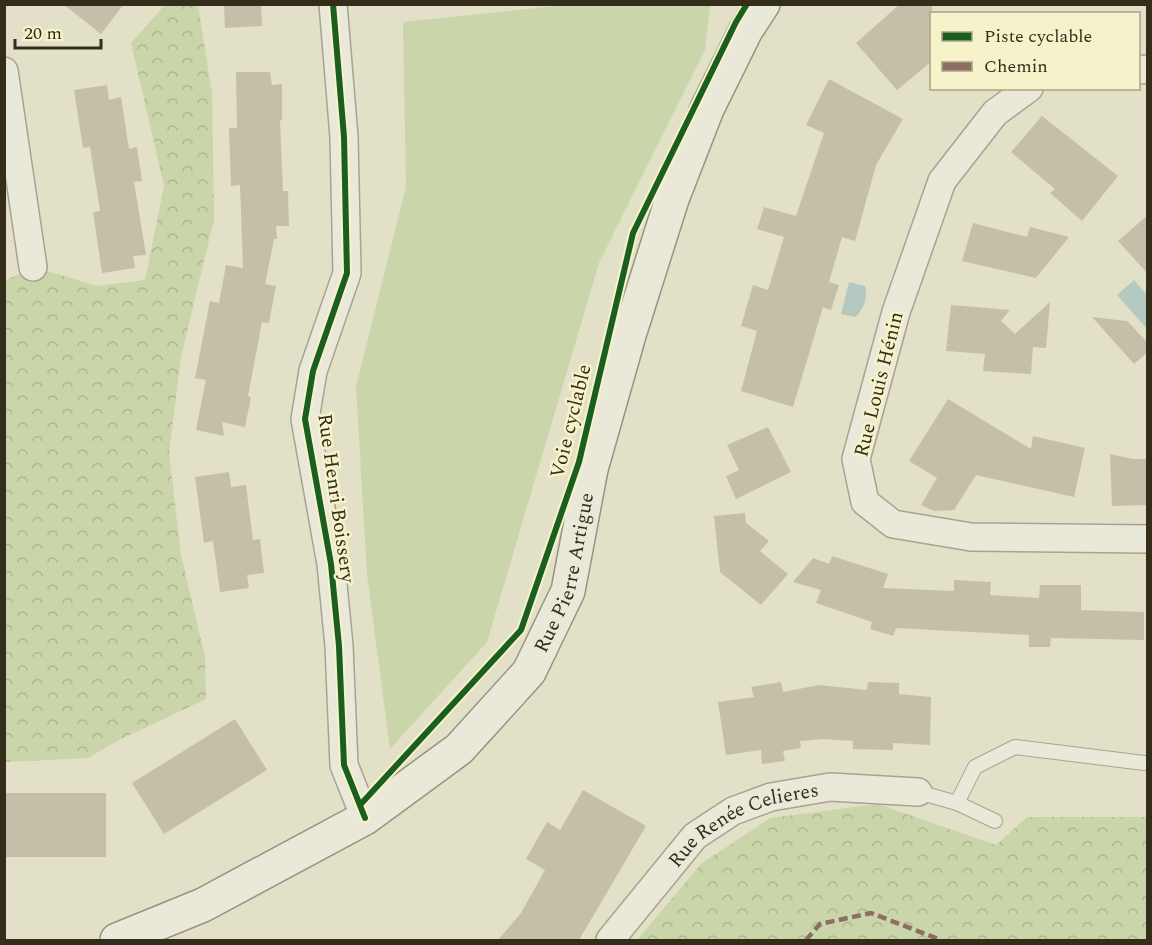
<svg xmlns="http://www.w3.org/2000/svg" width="1152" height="945" font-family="Spectral,serif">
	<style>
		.green { fill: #cad5a9 }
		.forest { fill: url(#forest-crowns) }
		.water { fill: #b4c9c0 }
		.building { fill: #c6bfa8 }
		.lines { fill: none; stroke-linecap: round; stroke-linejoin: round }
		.service-casing { stroke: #a6a491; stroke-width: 16 }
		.minor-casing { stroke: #a6a491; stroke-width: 30 }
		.secondary-casing { stroke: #969381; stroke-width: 36 }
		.service { stroke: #eae8d9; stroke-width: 14 }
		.minor { stroke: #eae8d9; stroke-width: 27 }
		.secondary { stroke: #eae8d9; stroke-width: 33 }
		.quiet { stroke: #8d6e63; stroke-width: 4.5; stroke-dasharray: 9 4.5; stroke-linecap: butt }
		.cycleway-casing { stroke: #f6f3cb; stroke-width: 10 }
		.cycleway { stroke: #1b5e20; stroke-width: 6 }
		.labels { text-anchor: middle; stroke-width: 5; stroke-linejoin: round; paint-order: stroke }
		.street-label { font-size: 20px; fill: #342d1a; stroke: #f6f3cb }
	</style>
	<defs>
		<pattern id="forest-crowns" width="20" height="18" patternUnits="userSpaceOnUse" patternTransform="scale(1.5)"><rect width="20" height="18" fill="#cad5a9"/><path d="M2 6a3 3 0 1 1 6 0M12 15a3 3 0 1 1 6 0" fill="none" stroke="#aeb791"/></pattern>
	</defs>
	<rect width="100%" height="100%" fill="#e2e0c7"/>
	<path class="green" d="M567,5H710L705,50L599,263L487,642L390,749L367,574L356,387L406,187L403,22Z"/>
	<path class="forest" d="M165,5H198L212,93L214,219L181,357L169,453L181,555L205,657L206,699L119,740L88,758L6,762L4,281L33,267L97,286L145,280L164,186L131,43Z
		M878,804L996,845L1027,817H1147V940H637L701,864L770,818Z"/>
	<path class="water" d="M1134,280L1147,295V329L1117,295Z
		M849,282L865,286C868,298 864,308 856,317L841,314Z"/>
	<path class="building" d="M63,4H124L101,34Z
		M224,4H261L262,26L225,28Z
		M900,4H932V61L897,90L856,43Z
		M236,72H270L272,85L282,84V120H280L283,191H288L289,226H276L277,239H274L265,284L276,286L269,323L262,322L248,396L251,397L245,427L222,422L224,436L196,430L206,380L195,378L210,301L219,303L226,265L243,268L240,185L231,186L229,128H237Z
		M829,79L903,119L876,165L855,241L842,237L829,282L839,285L831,310L823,307L793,407L741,391L757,331L741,326L753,285L768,290L784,237L757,229L764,207L796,216L824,133L806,125Z
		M107,85L109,100L121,97L129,149L137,147L142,181L134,182L146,255L133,256L135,268L102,273L93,212L100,211L90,147L83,148L74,90Z
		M1042,116L1118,176L1082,221L1050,193L1055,189L1011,152Z
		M1148,215V274L1118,241Z
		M973,223L1027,237L1030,227L1069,237L1036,278L962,261Z
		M1050,302L1046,348L1033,347L1031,374L983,371L985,354L946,351L951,305L1010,310L1001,321L1015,334Z
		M1092,317L1127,321L1148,343V352L1134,364Z
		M948,399L1031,449L1033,436L1085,448L1074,497L976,475L954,510L934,511L921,505L937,478L909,461Z
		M768,427L791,472L736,499L726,476L739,470L727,445Z
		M1110,454L1133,459H1148L1147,505L1112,506Z
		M229,472L231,487L246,485L253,540L260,539L264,573L247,575L249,588L220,592L213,541L204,543L195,477Z
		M745,513L746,523L769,541L760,551L788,574L761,605L720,572L714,516Z
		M832,556L888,574L883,588L954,591V580L991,582L990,595L1039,598L1040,585H1081V610L1144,612V640L1051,638L1050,647H1029V635L896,628L893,636L870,629L872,622L816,603L821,590L793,582L813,558L829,564Z
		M781,682L783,692L819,685L867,690L868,682L899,683V694L931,697L930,745L893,743V750L853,749V741L824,739L800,741L801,748L783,751L785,761L762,764L761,750L726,755L718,702L754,697L751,687Z
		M235,719L267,770L164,834L132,783Z
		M583,790L646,826L579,940H498L521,913L545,870L526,859L547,822L560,830Z
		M4,793H106V857H4Z"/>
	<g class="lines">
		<defs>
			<path id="service" d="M918,792L957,803L975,767L1015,747L1144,763
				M957,803L995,821"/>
			<g id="minor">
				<path d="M333,4L344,137L347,273L313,371L305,419L331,564L339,646L344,765L365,818"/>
				<path d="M1138,70L1148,69"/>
				<path d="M4,71L33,267"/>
				<path d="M1029,88L995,113L942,181L896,312L856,459L865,502L893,524L971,537L1148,539"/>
				<path id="s1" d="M610,940L695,836L733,811L771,797L830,787L918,792"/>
			</g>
			<g id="secondary">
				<path id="s2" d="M117,940L203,905L365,818L459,749L529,672L568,591L591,469L629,335L672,199L707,109L746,30L763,4"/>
			</g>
		</defs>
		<use href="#service" class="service-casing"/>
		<use href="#minor" class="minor-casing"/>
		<use href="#secondary" class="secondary-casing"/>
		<use href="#service" class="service"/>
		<use href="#minor" class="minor"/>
		<use href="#secondary" class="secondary"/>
		<path class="quiet" d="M806,940L820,924L871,913L941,940"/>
		<defs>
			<path id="cycleway" d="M333,4L344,137L347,273L313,371L305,419L331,564L339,646L344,765L365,818
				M360,805L521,630L579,462L633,233L736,22L747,4"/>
		</defs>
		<use href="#cycleway" class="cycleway-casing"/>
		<use href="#cycleway" class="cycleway"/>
	</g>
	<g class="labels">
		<g class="street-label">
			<text transform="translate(878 384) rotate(-76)" y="7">Rue Louis Hénin</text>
			<text transform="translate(570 421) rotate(-76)" y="7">Voie cyclable</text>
			<text transform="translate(337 498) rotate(82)" y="7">Rue Henri Boissery</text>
			<text dy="7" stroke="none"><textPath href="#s2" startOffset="604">Rue Pierre Artigue</textPath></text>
			<text dy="7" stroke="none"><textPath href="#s1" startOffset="183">Rue Renée Celieres</textPath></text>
		</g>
	</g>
	<rect width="1152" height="945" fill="none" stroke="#342d1a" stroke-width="12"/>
	<rect x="930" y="12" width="210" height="78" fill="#f6f3cb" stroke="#a8a484" stroke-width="1.5"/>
	<rect x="942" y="32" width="30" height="9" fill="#1b5e20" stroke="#a8a484" stroke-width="1.5"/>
	<text x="984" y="42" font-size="18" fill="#342d1a">Piste cyclable</text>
	<rect x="942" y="62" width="30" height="9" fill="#8d6e63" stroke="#a8a484" stroke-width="1.5"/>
	<text x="984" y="72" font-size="18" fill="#342d1a">Chemin</text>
	<path d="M15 39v9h86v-9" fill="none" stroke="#342d1a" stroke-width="3"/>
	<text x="24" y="39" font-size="18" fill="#342d1a" stroke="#f6f3cb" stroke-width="4.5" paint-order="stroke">20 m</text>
</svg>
